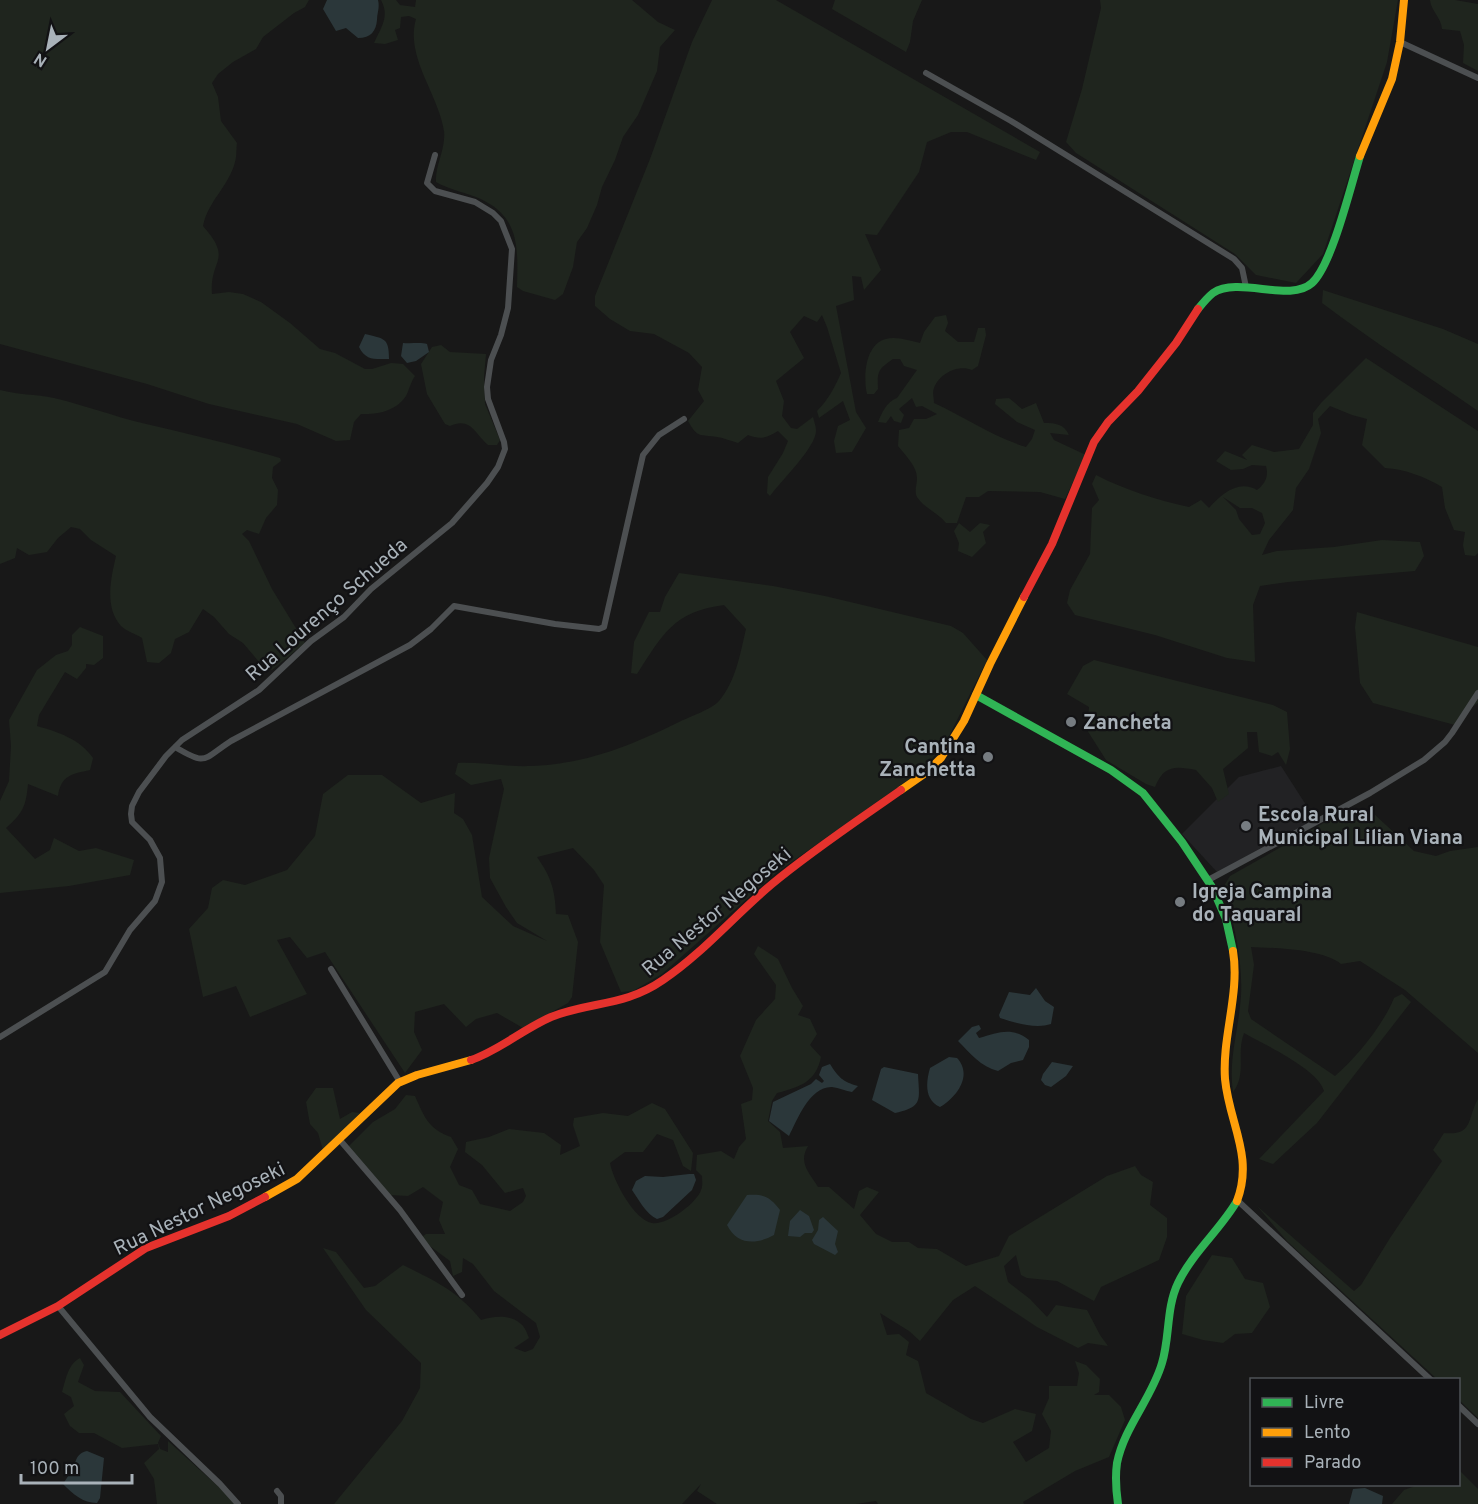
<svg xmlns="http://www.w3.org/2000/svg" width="1478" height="1504" font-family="Overpass,sans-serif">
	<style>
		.built { fill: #222224 }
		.green { fill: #1f251e; fill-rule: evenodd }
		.water { fill: #2b373a }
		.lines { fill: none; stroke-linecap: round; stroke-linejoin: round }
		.street { stroke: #4c4f51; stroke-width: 6 }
		.fast { stroke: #30b455; stroke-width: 8 }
		.slow { stroke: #ff9f0a; stroke-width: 8 }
		.jam { stroke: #e5322d; stroke-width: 8 }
		.poi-dot { fill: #767c81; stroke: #121214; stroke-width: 2 }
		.labels { text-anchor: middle; stroke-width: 4.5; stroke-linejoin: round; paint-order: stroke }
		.street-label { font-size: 20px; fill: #a9b2b9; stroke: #121214 }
		.poi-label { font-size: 20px; font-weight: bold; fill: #a9b2b9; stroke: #121214; text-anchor: start }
	</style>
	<rect width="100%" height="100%" fill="#181818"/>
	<path class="built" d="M1281,766L1315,819L1217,872L1182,834L1239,777Z"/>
	<path class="green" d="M0,0H309L305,7L294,13L263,37L256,49L233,62L218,74L212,83L218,97L221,121L237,143C236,149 237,156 235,162C229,186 208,201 203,226C234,261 209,259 212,294L229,292L243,294L261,302L290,323L320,349L335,353L365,369H372L391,363L403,364L415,376C411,382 410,387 407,394C399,410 378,415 361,414L354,422L350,440L336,441L297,424L209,404L147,384L0,344Z
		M381,0H396L400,5L415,7L416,0H632L658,22L675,30L660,47L657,71L638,115L623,137L615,160L602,187L597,205L587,228L577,242L573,267L563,294L555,300L523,291L517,287C518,246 520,215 476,197C463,192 448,189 436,182C435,165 446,149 444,131C438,93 405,57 416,19L409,16L401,17L400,28L395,30L398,40L385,44L374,43C381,27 390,17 381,0Z
		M712,0H776L1040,152L1036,160L967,132H951L927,142L919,172L877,235L865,234L881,270L864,290L861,277L852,276L854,300L836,306L856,412L866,428L852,452L836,453L834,441L838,426L850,420L843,401L819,418L817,411C828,400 835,387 841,373L827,327L822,315L817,322L804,316L790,332L804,358L776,381L784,401L782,416L791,428L797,429L813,417C814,421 816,426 816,431C816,447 781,481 770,496L767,493L768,477L783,453L788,441L778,431C767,438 760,440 748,435L738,443C731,441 724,438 717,437C700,434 698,439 688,421L704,401L698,390L702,367L689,353L654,334L630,331L610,319L595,306V296L650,159L692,42Z
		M835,0H922L913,21L910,42L906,52L832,9Z
		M1100,0H1398L1387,62L1323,254L1296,283L1256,275L1235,254L1076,153L1066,142L1082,89L1101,8Z
		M1430,0H1455L1478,4V71L1463,63L1464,45L1460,31L1442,29C1441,17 1431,11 1430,0Z
		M1323,290L1443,329L1478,344V411C1426,375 1372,341 1322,303Z
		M946,315L948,323L945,331L958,342H974L978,328H985L986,335L978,366L972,370C958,364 939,374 934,388C932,392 934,398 934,403C965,417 993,437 1026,447L1032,439L1035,430L1017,422L995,404L996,399L1009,398L1022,409L1036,403L1044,423C1056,423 1064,424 1069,435L1050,433L1054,440L1086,455L1065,499L1040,492L988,491L979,497H966L957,523H946C938,513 923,507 917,497C914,491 917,485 917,478C917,466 905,455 898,446L899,430L909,428L914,419H926L937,414L922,406L916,407L912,398L899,409L904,415L901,423L894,421L891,416L886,423L878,422C882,413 886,402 897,398L917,370L904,366L900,359H893C879,369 877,370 878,389L874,394H867C863,377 865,344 886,339C896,336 911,341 920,343L924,332L935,317Z
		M441,345L450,352L486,354L484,377L485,404L500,440L497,445H488C474,433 471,417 450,426L445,424L427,394L421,364L432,347Z
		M1366,358L1478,431V553L1475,556L1465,555L1463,545L1465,532L1454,530L1445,508L1442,487C1425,477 1405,469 1385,468L1362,445L1367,419L1352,415L1330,406L1318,419L1321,433L1309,469L1296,488L1293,510L1269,540L1262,555L1277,551L1334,547L1382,540L1420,542L1424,556L1415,571L1288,582L1260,586L1253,605L1255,662L1227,658L1155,635L1075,615L1067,603L1070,590L1090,554L1092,508L1099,500L1092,484L1096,475C1125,490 1157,500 1189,507L1201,500L1209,508C1221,494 1239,479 1257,490C1265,484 1269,476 1266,466L1252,465L1243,469L1231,470L1216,461L1225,451L1247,460L1242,455L1252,445L1274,452L1299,449L1313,425V413L1321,403ZM1223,497L1240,508H1252L1262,513L1265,523L1260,534L1252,535L1239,519L1236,510Z
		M0,390C18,395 36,394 54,398C84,405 113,416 142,423C189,434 235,445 280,458L281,461L273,467L272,478L278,490L277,505L266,518L259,534L247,530L242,534L249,541L272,589L305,643L272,670L265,669L243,643L229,634L214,617L203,609L189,632L175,639L171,653L159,663L147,662L142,638C136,634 126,631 121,626C104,607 111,578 116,556L91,540L80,529L71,527L58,538L47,552L29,555L17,548L15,558L0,564Z
		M959,523L970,532L980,523L990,525L983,532L986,543L972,557L958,551L959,543L954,531Z
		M679,573L773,586L825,596L951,626L963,633L987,660L948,738L925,768L776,873L662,974L633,991L621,992L600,942L604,885L594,870L573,848L537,857C551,877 555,889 556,914L568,915L578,942L572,997L568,1003L523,1028L497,1013L476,1019L466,1027L444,1004L415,1012L414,1032L422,1050L405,1073L325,952L307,958L290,937L277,940L307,994L250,1017L236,986L203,997L189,929L208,908L212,888L223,880L245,885L287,870L315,836L323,794L348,775H382L421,803L455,793L454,813L463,819L472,835L482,897L513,926L547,941L517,923L506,907L490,878L489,858L504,789L501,779L471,785L455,774L458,763C482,762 506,767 531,766C586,764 630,746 679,722C689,717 712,709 719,701C736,681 740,654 746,629L724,605C673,612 663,634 637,674L631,673L634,642L649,612H660L665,597Z
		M1357,612L1478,647V703L1469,709L1455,725L1373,703L1360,683L1355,627Z
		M80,627L103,636V658L94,665L86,664V668L77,679L65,672L39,715L37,726C58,732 80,739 93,758L90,770C72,774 61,775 58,796L28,784C26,806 23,813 6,828L35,859L50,850L54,838L79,851L96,848L134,860L130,875L69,886L0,893V801L9,781L11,746L9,720L37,670L56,655L68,651L72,645V635Z
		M1094,660L1273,705L1287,712L1290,749L1286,765L1278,752L1272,756L1259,752L1257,732H1247L1248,748L1223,769L1229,794L1218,802L1212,788L1196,770C1175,766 1164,765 1155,787L1146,784L1106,760L1087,730L1089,707L1067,694L1083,666Z
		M1350,808L1373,813L1414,851L1436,856L1450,851L1478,847V1053L1405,990L1360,961L1341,964C1323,949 1275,948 1251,947L1254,965L1248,1011L1251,1019L1335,1076C1357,1057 1383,1025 1394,998L1402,994L1411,1002L1317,1123L1273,1164L1259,1159L1324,1091C1318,1069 1265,1045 1244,1033C1236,1054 1247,1074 1233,1092C1228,1060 1239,1028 1241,996C1243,958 1233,922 1224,886L1230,876Z
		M758,946L778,959L792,988L803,1006L798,1015L810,1019L817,1034L810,1045L821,1057C816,1082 800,1087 777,1093L772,1101L768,1121L780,1132L783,1148L808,1146C798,1163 809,1172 818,1187H829L854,1209L859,1191L867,1187L879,1192L860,1215L876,1234L892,1242H909L918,1248L937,1249L966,1266L999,1256L1009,1236L1107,1176L1135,1166L1141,1175L1153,1182L1150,1205L1167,1218V1237L1159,1260L1101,1287L1094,1301L1057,1281L1027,1278L1021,1275L1016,1255L1004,1266L1008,1282L1030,1299L1047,1317L1056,1305L1087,1310L1100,1335L1108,1346L1088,1343L1078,1348L1037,1327L975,1286L953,1300L920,1341L909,1331L880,1313L887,1335L899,1334L909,1342L906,1355L918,1361L926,1393L971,1419L983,1423L1015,1409L1036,1414L1032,1431L1013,1442L1026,1462L1049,1448L1051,1431L1042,1414L1049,1398V1386H1077L1079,1373L1075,1361L1086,1365L1100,1379L1099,1392L1094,1395H1109L1121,1407L1125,1420L1109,1457L1075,1471L1023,1502L1024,1504H878L876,1501L856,1504H717L697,1491L701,1484L682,1504H334L402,1421L420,1388L421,1363L366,1310L323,1248L336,1252L364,1288L375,1286L403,1265C435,1281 458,1291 481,1320C493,1316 511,1314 521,1324C525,1327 527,1333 529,1338L514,1348L525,1352L533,1349L540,1337L536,1323L494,1291L473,1264L463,1258L462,1272L453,1276L450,1261L427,1244L422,1237L426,1234H445L439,1220L443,1202L423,1187L408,1196L390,1195L348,1147L373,1122L395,1109L406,1095L415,1096C424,1116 428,1129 451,1137L458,1149L450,1167L459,1185L472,1190L480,1204L510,1211L523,1202L526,1196L523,1188L505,1193L482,1165L465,1152L466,1142L489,1137L509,1129L544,1133L561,1145L560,1155L580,1146L573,1125L574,1118L603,1113L628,1116L652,1103L665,1109L693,1153L691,1171L683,1166L673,1140L657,1134L643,1152H625L610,1163C613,1180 634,1220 652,1223C666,1226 697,1203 701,1190C703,1186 702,1180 702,1176L696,1170L697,1155L721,1151L734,1159L739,1147L746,1139L741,1104L752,1100L753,1088L740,1056L756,1020L775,999L776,985L754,954Z
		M316,1088H333L340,1119L352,1112L360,1113L323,1150L318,1133L310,1124L306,1102Z
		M1478,1099V1418L1459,1400L1458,1380L1437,1379L1287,1241L1257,1206L1354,1291L1361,1285L1390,1238L1442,1161L1433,1150L1444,1133C1474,1136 1467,1118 1478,1099Z
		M1212,1255L1232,1258L1245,1279L1263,1283L1270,1307L1252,1333L1235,1334L1223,1343L1203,1340L1182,1334L1186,1296Z
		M80,1358L84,1365L78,1382L95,1391L120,1392L161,1436L158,1443L160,1449L168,1452V1441L232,1499L235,1504H157L154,1479L144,1463L159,1449L158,1444L122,1448L94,1433H79L70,1426L64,1414L74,1406L71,1397L62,1392C66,1379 68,1364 80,1358Z
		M1459,1470L1478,1489V1504H1392L1404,1490L1418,1485L1458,1484Z"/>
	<path class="water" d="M327,0H378C380,8 377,12 377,20C376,31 371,38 358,38L346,28L336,31L323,9Z
		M365,334C384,339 389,337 389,359C375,359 366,361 359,347Z
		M403,343C411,344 421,342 427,344L429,352L416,361L407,363L401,356Z
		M1036,988L1045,1001L1054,1007L1051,1024C1036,1029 1015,1023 1000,1018L999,1015L1009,992L1030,995Z
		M979,1025L981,1029L976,1033L979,1038C998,1033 1011,1026 1029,1040V1047L1023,1060L1011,1063L998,1071C981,1067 970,1053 958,1041L972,1027Z
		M949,1057L957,1058C973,1075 957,1097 940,1107C924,1100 926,1082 930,1068Z
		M1052,1062L1073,1066L1066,1076L1051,1087L1045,1085L1041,1080L1043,1074Z
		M830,1064C838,1077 843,1082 858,1086L852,1092C846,1091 839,1088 832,1087C810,1086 797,1120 789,1136L769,1121L773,1102L811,1084L816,1079L822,1083L824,1081L819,1075L822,1067Z
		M884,1067L918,1074C919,1099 924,1107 895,1113L872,1100L881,1069Z
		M689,1174H694L696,1180L692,1190L663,1217L657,1219C646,1214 639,1200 632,1190L636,1181L645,1176L663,1177Z
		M747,1195C764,1194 770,1197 780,1210L774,1235C756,1245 737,1245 727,1225Z
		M800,1210L809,1216L814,1230L812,1233H805L800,1237L788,1236L790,1221Z
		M823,1217L838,1231L835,1244L838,1252L835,1255L814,1244L812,1240L818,1230L819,1220Z
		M87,1451L104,1458L100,1498L97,1503C83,1503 73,1494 63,1484C66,1479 69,1475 72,1470C77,1461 75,1454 87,1451Z
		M1365,1488L1383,1496L1382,1504H1349L1353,1489Z"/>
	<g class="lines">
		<path class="street" d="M1400,42L1478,78
			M926,73L1011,121L1234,259L1242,268L1246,287
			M175,747C207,766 202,760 231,741L410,645L431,629L454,606L555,624L599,629L604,627L643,455L659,435L684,419
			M1210,879L1370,793L1424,760L1445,742L1452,733L1478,693
			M331,969L400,1082
			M0,1037L105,972L130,930L155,901L162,882L160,858L150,840L132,822L131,814L132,806L139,792L166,756L182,740L259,690L311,641L344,617L371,589L452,523L487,483L498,467L505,449L504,442L488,399L487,387L491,360L501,335L508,308L512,249L501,221L493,213L475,202L435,191L427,183L435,155
			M339,1139L400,1210L462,1295
			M1237,1200L1431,1380
			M58,1306L150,1417L220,1484L238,1504
			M1458,1405L1478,1424
			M277,1491L281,1496V1504"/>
		<path class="fast" d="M1198,309C1202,304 1208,297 1213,293C1239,276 1290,303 1312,283C1332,265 1351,185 1360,156
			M976,695L1111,770L1143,793L1182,842L1212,887L1226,919L1233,951
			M1118,1504C1116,1490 1115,1477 1117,1463C1124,1427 1152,1398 1162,1363C1170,1337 1166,1308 1178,1283C1193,1252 1220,1230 1237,1201"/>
		<path class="slow" d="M1360,156L1392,79L1400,42L1404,0
			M901,790L927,772L941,758L964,721L990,664L1024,597
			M1233,951C1240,994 1222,1036 1225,1079C1229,1123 1254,1156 1237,1201
			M265,1197L297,1179L398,1083L417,1075L471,1060"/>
		<path class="jam" d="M1024,597L1052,544L1094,442L1108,422L1138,391L1176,343L1198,309
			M471,1060C500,1050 523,1029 551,1017C591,1001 624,1007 663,980C703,953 735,915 772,884C813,850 857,821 901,790
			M0,1335L58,1306L146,1248L229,1216L265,1197"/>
	</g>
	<g class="poi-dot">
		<circle cx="1071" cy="722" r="6"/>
		<circle cx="988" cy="757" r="6"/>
		<circle cx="1246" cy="826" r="6"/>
		<circle cx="1180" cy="902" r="6"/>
	</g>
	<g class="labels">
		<g class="street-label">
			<text transform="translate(326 609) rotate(-41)" y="7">Rua Lourenço Schueda</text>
			<text transform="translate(716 911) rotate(-40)" y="7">Rua Nestor Negoseki</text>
			<text transform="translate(199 1208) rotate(-26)" y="7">Rua Nestor Negoseki</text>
		</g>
		<g class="poi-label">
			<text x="1083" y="729">Zancheta</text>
			<text x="976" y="753" text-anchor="end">Cantina<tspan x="976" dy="23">Zanchetta</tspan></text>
			<text x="1258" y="821">Escola Rural<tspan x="1258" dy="23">Municipal Lilian Viana</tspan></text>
			<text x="1192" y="898">Igreja Campina<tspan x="1192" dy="23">do Taquaral</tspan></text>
		</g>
	</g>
	<rect x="1250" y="1378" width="210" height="108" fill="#121214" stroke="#4e5256" stroke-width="1.5"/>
	<rect x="1262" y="1398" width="30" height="9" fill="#30b455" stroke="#4e5256" stroke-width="1.5"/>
	<text x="1304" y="1408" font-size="18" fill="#a9b2b9">Livre</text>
	<rect x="1262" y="1428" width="30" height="9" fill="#ff9f0a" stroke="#4e5256" stroke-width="1.5"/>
	<text x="1304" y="1438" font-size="18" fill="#a9b2b9">Lento</text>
	<rect x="1262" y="1458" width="30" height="9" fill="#e5322d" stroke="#4e5256" stroke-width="1.5"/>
	<text x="1304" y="1468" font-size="18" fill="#a9b2b9">Parado</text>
	<g transform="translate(48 48) rotate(212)" stroke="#121214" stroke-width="4.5" paint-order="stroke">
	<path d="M0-4.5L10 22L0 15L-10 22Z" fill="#a9b2b9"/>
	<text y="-9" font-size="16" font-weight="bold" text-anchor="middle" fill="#a9b2b9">N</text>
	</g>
	<path d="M21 1474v9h111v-9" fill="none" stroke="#a9b2b9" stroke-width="3"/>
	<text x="30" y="1474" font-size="18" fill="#a9b2b9" stroke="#121214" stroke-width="4.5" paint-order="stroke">100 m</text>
</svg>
